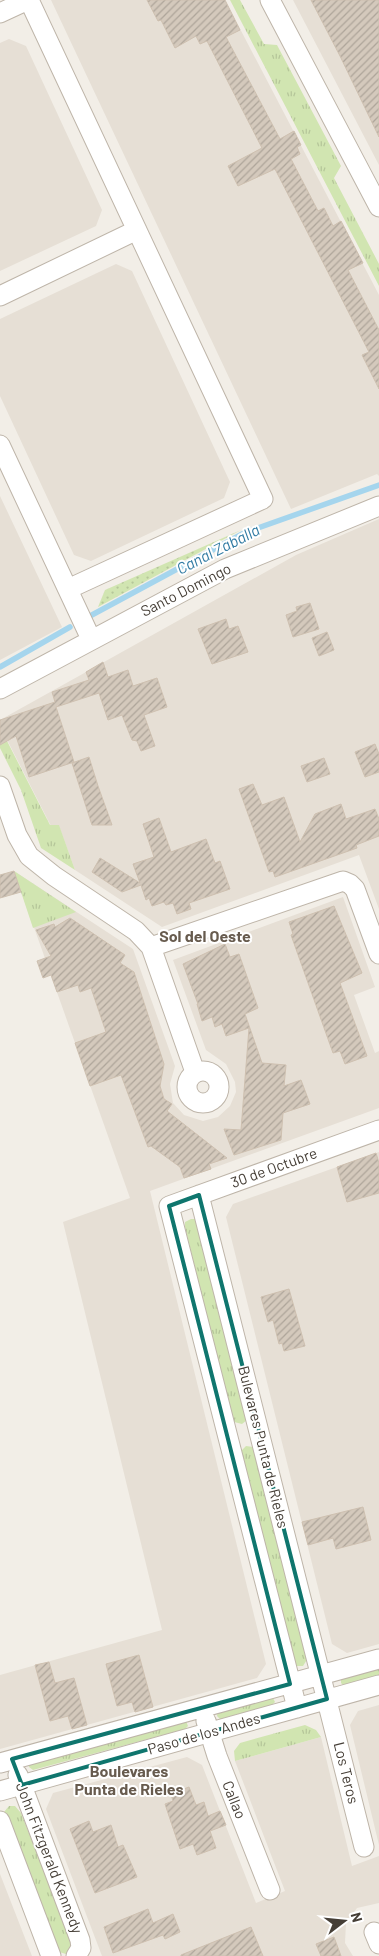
<svg xmlns="http://www.w3.org/2000/svg" width="379" height="1956" font-family="Barlow,sans-serif">
	<style>
		.residential { fill: #e6dfd5 }
		.grass { fill: url(#grass-tufts) }
		.park { fill: url(#park-dots) }
		.lines { fill: none; stroke-linecap: round; stroke-linejoin: round }
		.stream { stroke: #a5d5ed; stroke-width: 5.5 }
		.building { fill: url(#building-hatch); stroke: #cec0b0 }
		.minor-casing { stroke: #beb5a9; stroke-width: 21 }
		.minor { stroke: #fff; stroke-width: 19 }
		.marked { fill: none; stroke: #0f766e; stroke-width: 4; stroke-linejoin: round }
		.labels { text-anchor: middle; stroke-width: 4; stroke-linejoin: round; paint-order: stroke }
		.street-label { font-size: 15px; fill: #453e36; stroke: #fff }
		.water-label { font-size: 16px; font-style: italic; fill: #327ca4; stroke: #fff }
		.neighbourhood-label { font-size: 16px; font-weight: bold; fill: #675b4e; stroke: #fff }
	</style>
	<defs>
		<pattern id="grass-tufts" width="24" height="20" patternUnits="userSpaceOnUse" patternTransform="scale(1.25)"><rect width="24" height="20" fill="#d1e5b1"/><path d="M3 7l-1-3M5 7V3M7 7l1-3M15 17l-1-3M17 17v-4M19 17l1-3" fill="none" stroke="#b5c699"/></pattern>
		<pattern id="park-dots" width="8" height="8" patternUnits="userSpaceOnUse" patternTransform="scale(1.25)"><rect width="8" height="8" fill="#d1e5b1"/><path d="M2 2h.1M6 6h.1" fill="none" stroke="#b5c699" stroke-width="1.8" stroke-linecap="round"/></pattern>
		<pattern id="building-hatch" width="6" height="6" patternUnits="userSpaceOnUse" patternTransform="scale(1.25)"><rect width="6" height="6" fill="#d4c9bc"/><path d="M-1 1l2-2M0 6l6-6M5 7l2-2" fill="none" stroke="#aea59a"/></pattern>
	</defs>
	<rect width="100%" height="100%" fill="#f2eee7"/>
	<path class="residential" d="M51,0H225L379,295V476L377,474L291,509Z
		M293,0H379V165L367,142Z
		M9,39L26,46L102,210L96,226L0,271V43Z
		M116,264L132,271L230,482L224,498L91,561L74,555L0,396V319Z
		M0,496L62,627L0,660Z
		M379,519V909L359,855L162,927L75,870L59,826H51L0,726V720L296,555Z
		M14,871L133,949L175,1066L170,1084L173,1103L184,1115L203,1121L218,1117L230,1106L236,1092L235,1082L226,1064L206,1050L173,960L343,897L375,987L354,995L375,1053L379,1051V1108L150,1191L266,1664L257,1678L0,1749V1675L162,1630L63,1222L130,1198Z
		M379,1152V1644L347,1653L332,1644L226,1217L233,1204Z
		M379,1705V1845L350,1725L358,1711Z
		M321,1737L352,1866L379,1856V1903L357,1908L346,1923L345,1943L353,1956H102L46,1809L53,1793L187,1757L202,1765L256,1903L285,1891L235,1761Z
		M0,1874L9,1897L32,1956H0Z"/>
	<path class="grass" d="M230,0H240L264,44L277,45L341,166L334,178L379,264V286Z
		M0,738L7,741L50,825H59L75,870L41,848L21,790L0,748Z
		M14,871L76,912L33,928Z
		M191,1219H196L247,1420L242,1424L234,1422L232,1418L185,1227V1222Z
		M246,1446L253,1447L308,1658L303,1666H294L241,1451Z
		M379,1667V1676L344,1686L341,1683V1679Z
		M273,1698L275,1702L272,1705L220,1719L217,1716L218,1711Z
		M186,1721L188,1726L185,1729L33,1770L29,1767V1763Z
		M305,1725L316,1730L321,1737L235,1761L234,1751L240,1743Z
		M9,1806H15L21,1813L73,1945L69,1952L66,1954L59,1952L5,1817L4,1812Z"/>
	<path class="park" d="M241,530L98,607L105,590Z"/>
	<g class="lines">
		<path class="stream" d="M90,616L244,533L379,485
			M0,667L70,627"/>
	</g>
	<path class="building" d="M147,0H225L240,30L226,37L280,139L294,131L301,145L297,147L300,154L291,159L318,211L324,208L333,226L341,221L363,263L348,270L379,330V389L362,355L369,352L275,169L238,186L228,166L262,148L207,41L200,44L196,36L175,48L161,20L158,21Z
		M311,0H379V137L340,56Z
		M310,603L319,629L293,637L286,615L297,611L296,607Z
		M226,619L229,629L238,626L248,652L212,664L198,629Z
		M327,632L334,650L319,656L312,638Z
		M103,662L108,677L128,670L133,686L157,678L167,707L144,715L155,746L141,751L137,741L132,740L122,715L108,720L99,693L56,707L74,762L29,777L16,736L0,745V720L55,702L52,692L89,680L86,672Z
		M375,744L379,754V772L365,777L355,752Z
		M89,757L98,786L112,825H92L72,763Z
		M324,758L330,774L307,782L301,766Z
		M253,784L262,805L284,797L300,842L315,814L341,804L346,819L375,809L379,819V836L356,845L357,848L275,877L273,871L269,872L239,789Z
		M159,818L171,852L206,839L215,863L220,861L230,889L189,903L191,909L177,914L173,903L166,905L164,902L152,906L149,898L146,900L141,885L122,892L92,872L100,858L140,883L133,864L154,857L143,824Z
		M14,871L21,892L0,898V875Z
		M334,906L362,973L340,983L367,1056L345,1064L340,1051L333,1053L291,935L293,934L289,922Z
		M70,918L125,955L120,963L134,972L164,1064L160,1086L164,1099L172,1104L167,1111L227,1158L209,1164L211,1169L184,1178L180,1167L151,1146L148,1147L121,1075L90,1086L75,1043L106,1032L91,988L80,992L78,985L57,992L51,975L43,978L37,961L51,956L36,930L54,924L55,927Z
		M225,944L230,957L239,954L258,1008L245,1014L262,1063L286,1065L284,1086L301,1080L310,1104L283,1113L281,1140L234,1155L224,1129L241,1130L249,1028L226,1036L222,1024L215,1027L212,1017L202,1021L197,1004H198L183,964Z
		M376,1153L379,1163V1193L347,1202L337,1167Z
		M289,1289L305,1346L284,1351L282,1343L279,1344L273,1320L268,1322L261,1297Z
		M363,1507L371,1540L336,1549L333,1538L308,1545L302,1522Z
		M139,1655L153,1707L135,1712L132,1702L117,1706L106,1664Z
		M49,1662L55,1683L74,1678L87,1725L72,1729L68,1716L50,1721L35,1665Z
		M189,1787L196,1805L204,1802L208,1816L220,1811L226,1825L210,1831L216,1848L197,1855L193,1844L180,1849L165,1804L173,1801L171,1794Z
		M89,1821L93,1832L111,1825L118,1847L123,1845L137,1877L95,1893L70,1829Z
		M148,1909L153,1923L173,1914L180,1932L165,1939L163,1935L113,1953L104,1927Z
		M251,1927L263,1956H181V1955Z
		M334,1937L341,1956H321L316,1944Z"/>
	<g class="lines">
		<defs>
			<path id="minor" d="M29,0L263,499L68,589
				M270,0L379,207
				M0,13L28,0
				M0,296L137,230
				M0,445L91,639
				M0,689L225,569L379,506
				M0,786L17,835L29,856L54,876L136,931L151,947L195,1072
				M151,947L343,881L350,884L355,889L379,954
				M187 1087a16 16 0 1 1 32 0a16 16 0 1 1-32 0Z
				M199,1195L364,1847
				M297,1708L169,1206L379,1130
				M206,1721L217,1756L270,1890
				M0,1763L379,1659
				M18,1775L80,1940L81,1948L76,1956
				M0,1791L379,1685
				M0,1821L51,1956
				M374,1932L379,1944"/>
		</defs>
		<use href="#minor" class="minor-casing"/>
		<use href="#minor" class="minor"/>
	</g>
	<path class="marked" d="M199,1195L327,1699L22,1785L12,1759L290,1684L169,1206Z"/>
	<g class="labels">
		<g class="street-label">
			<text transform="translate(186 590) rotate(-27)" y="5">Santo Domingo</text>
			<text transform="translate(274 1168) rotate(-20)" y="5">30 de Octubre</text>
			<text transform="translate(263 1447) rotate(76)" y="5">Bulevares Punta de Rieles</text>
			<text transform="translate(204 1734) rotate(-16)" y="5">Paso de los Andes</text>
			<text transform="translate(346 1773) rotate(76)" y="5">Los Teros</text>
			<text transform="translate(234 1800) rotate(68)" y="5">Callao</text>
			<text transform="translate(49 1858) rotate(69)" y="5">John Fitzgerald Kennedy</text>
		</g>
		<g class="water-label">
			<text transform="translate(218 549) rotate(-27)" y="6">Canal Zaballa</text>
		</g>
		<g class="neighbourhood-label">
			<text x="205" y="942">Sol del Oeste</text>
			<text x="129" y="1777">Boulevares<tspan x="129" dy="18">Punta de Rieles</tspan></text>
		</g>
	</g>
	<g transform="translate(344 1921) rotate(74)" stroke="#ffffff" stroke-width="4" paint-order="stroke">
	<path d="M0-4L9 19L0 12L-9 19Z" fill="#453e36"/>
	<text y="-8" font-size="14" font-weight="bold" text-anchor="middle" fill="#453e36">N</text>
	</g>
</svg>
